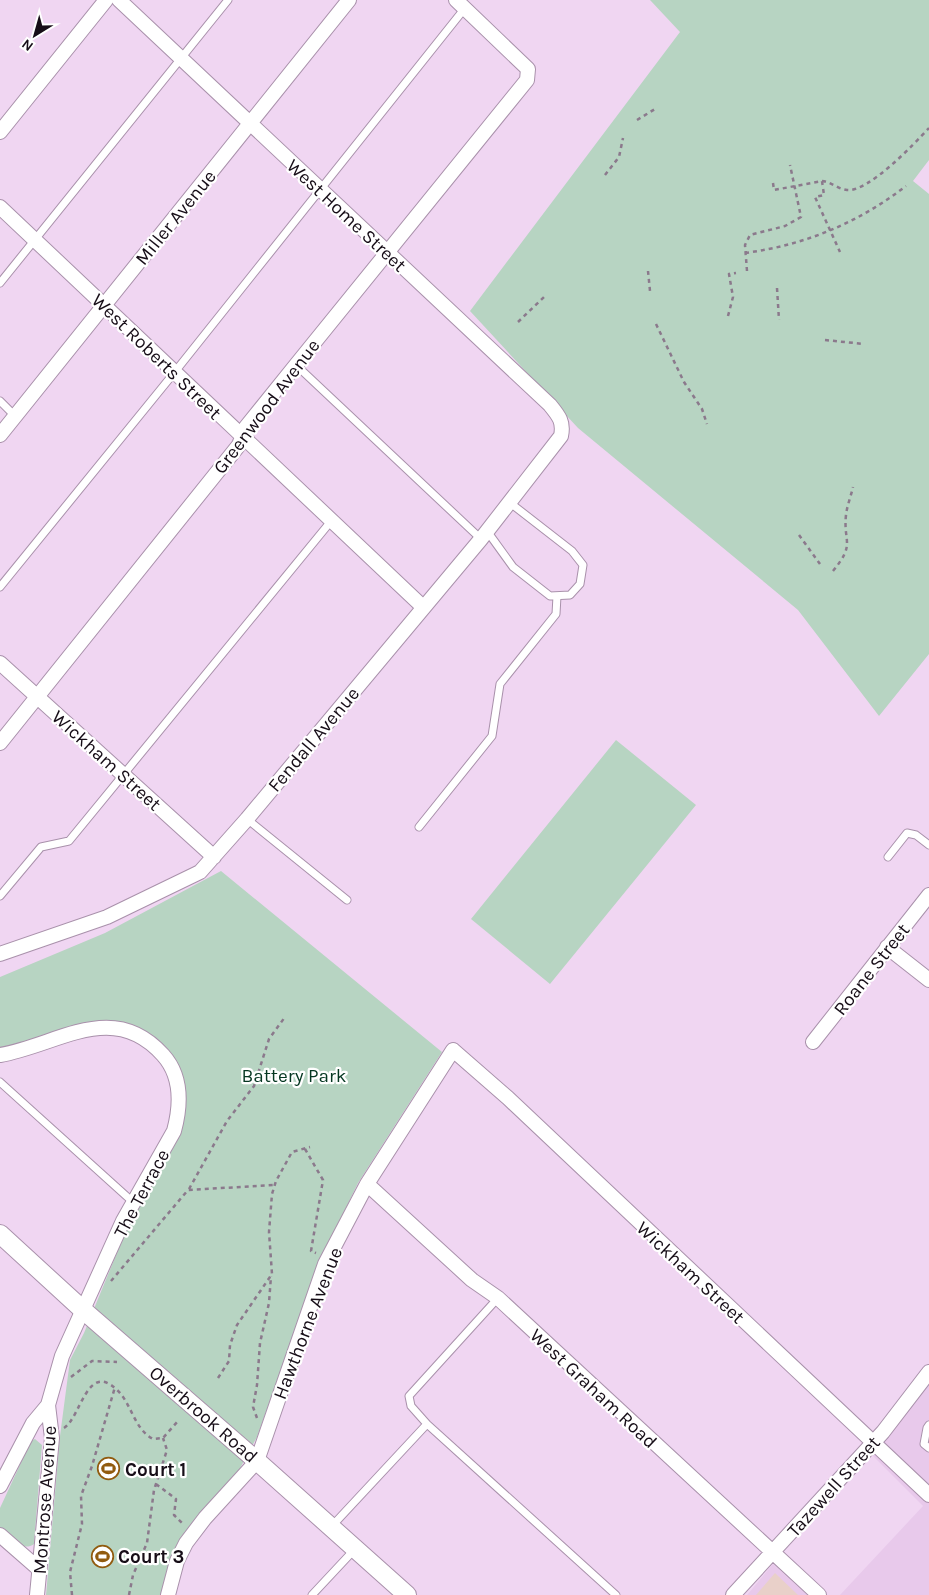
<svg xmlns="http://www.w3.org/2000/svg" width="929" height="1595" font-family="Karla,sans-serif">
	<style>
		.built { fill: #e8c9eb }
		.education { fill: #e9d0c9 }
		.green { fill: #b7d4c2 }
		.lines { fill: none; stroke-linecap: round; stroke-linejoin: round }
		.service-casing { stroke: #a991ab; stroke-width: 9 }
		.minor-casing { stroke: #a991ab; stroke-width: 16 }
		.tertiary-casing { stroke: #a991ab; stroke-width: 20 }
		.path { stroke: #8b798c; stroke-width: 2.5; stroke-dasharray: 4 4; stroke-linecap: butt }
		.service { stroke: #fff; stroke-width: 7 }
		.minor { stroke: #fff; stroke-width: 14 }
		.tertiary { stroke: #fff; stroke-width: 18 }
		.labels { text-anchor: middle; stroke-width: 4.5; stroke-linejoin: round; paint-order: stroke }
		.street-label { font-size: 19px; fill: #160d17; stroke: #fff }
		.park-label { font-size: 19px; fill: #053721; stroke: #fff }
		.poi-label { font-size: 19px; font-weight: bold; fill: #160d17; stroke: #fff; text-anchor: start }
	</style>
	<rect width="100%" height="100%" fill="#f0d6f2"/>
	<path class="built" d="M929,1384V1595H840L923,1506L872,1455Z
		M773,1564L807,1595H747Z"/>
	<path class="education" d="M775,1573L798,1595H756Z"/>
	<path class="green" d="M650,0H929V160L913,181L929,194V654L879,716L798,610L578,428L470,311L680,32Z
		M616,740L696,805L550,984L471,919Z
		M221,871L442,1052L358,1183L319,1263L257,1437L238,1472L180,1539L171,1558L161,1595H46L60,1436L70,1360L84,1333L123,1238L145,1194L184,1097C177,1085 157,1041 148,1034C133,1022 113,1021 96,1021L0,1049V977L105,933Z
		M35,1439L42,1445L34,1544C21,1553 10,1536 0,1527V1508L31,1441Z"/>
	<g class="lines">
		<defs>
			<path id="service" d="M0,283L228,0
				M296,365L481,539
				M0,401L15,416
				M487,531L513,567L550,596L570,595L580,584L583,565L572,551L509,502
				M0,587L174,373L465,8
				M247,819L347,900
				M419,827L492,736L500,684L556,614L557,596
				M888,857L907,833L916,835L929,845
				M0,896L41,847L69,841L332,520
				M0,1082L134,1203
				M498,1298L409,1396L411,1406L427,1424L616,1595
				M929,1425L927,1428L924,1444L929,1448
				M332,1526L427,1424
				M312,1595L355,1549"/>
			<path id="minor" d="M0,132L106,0
				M0,207L423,607
				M0,435L349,0
				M0,663L214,857
				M0,743L239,445L246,427L296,365L527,80L528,69L456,0
				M887,947L929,980
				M0,954L107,917L200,872L247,819L481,539L561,436C564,422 559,416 550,405L119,0
				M813,1042L929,895
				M0,1055C58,1045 113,999 163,1055C182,1076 181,1105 174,1131L123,1221L62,1356L48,1405L33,1423L0,1486
				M367,1184L472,1280L498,1298L819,1595
				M0,1535L40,1570
				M37,1595L52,1438L48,1405
				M168,1595L177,1561L186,1543L205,1518L257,1461L325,1264L367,1184L453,1050L508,1098L929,1495
				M733,1595L883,1432L929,1372"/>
			<path id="tertiary" d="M0,1234L83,1310L257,1461L407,1595"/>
		</defs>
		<use href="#service" class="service-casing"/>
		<use href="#minor" class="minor-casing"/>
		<use href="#tertiary" class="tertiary-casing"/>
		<path class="path" d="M637,120L655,109
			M605,175L619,157L623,138
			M822,181C831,182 838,189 847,190C869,192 914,144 929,128
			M773,183L774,190L822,181L824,195L815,197L840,252
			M745,253C805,245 858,223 906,186
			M648,271L650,291
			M747,271L745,245L750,235L785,226L801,217L790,165
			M777,288L779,320
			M728,316L733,297L729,274L736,273
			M518,322L545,296
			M656,324L684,382L702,409L707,424
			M825,340L864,344
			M799,535L820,564
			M833,571C856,543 843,543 846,515C847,506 851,496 853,487
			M305,1149L323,1180L311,1251L316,1253
			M189,1189L227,1121L254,1086L269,1039L285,1017
			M111,1281L188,1190L274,1185
			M71,1377L92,1361L117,1362
			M218,1378L229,1361L230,1345L237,1325L272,1274L269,1232L272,1194L276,1181L292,1152L310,1147
			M257,1418L253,1407L257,1385L260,1343L269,1303L271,1276
			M64,1428C81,1417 87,1362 116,1389C132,1403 133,1428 153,1439L163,1438L178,1421
			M156,1484L176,1499L174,1515L183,1524
			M72,1595L70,1572L82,1524L81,1496L92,1466L115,1387
			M129,1595L133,1575L147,1543L154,1490L167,1450L163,1438"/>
		<use href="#service" class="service"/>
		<use href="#minor" class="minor"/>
		<use href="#tertiary" class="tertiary"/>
	</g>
	<defs>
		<symbol id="stadium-ring" viewBox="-11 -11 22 22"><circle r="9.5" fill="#fff" stroke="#915b0f" stroke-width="1.5"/><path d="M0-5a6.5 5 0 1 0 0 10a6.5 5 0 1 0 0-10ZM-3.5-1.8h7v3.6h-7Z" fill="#915b0f"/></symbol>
	</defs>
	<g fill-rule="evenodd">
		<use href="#stadium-ring" x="96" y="1456" width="25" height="25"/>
		<use href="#stadium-ring" x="90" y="1544" width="25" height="25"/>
	</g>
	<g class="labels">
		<g class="street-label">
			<text transform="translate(347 215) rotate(43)" y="7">West Home Street</text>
			<text transform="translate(175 217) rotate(-51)" y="7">Miller Avenue</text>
			<text transform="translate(157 356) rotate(44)" y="7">West Roberts Street</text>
			<text transform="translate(266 406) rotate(-53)" y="7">Greenwood Avenue</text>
			<text transform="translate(313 739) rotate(-50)" y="7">Fendall Avenue</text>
			<text transform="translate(107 760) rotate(42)" y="7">Wickham Street</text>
			<text transform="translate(871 969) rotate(-52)" y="7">Roane Street</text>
			<text transform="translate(141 1193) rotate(-62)" y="7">The Terrace</text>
			<text transform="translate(691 1272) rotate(43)" y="7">Wickham Street</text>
			<text transform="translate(307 1323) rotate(-69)" y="7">Hawthorne Avenue</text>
			<text transform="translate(594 1388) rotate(43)" y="7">West Graham Road</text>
			<text transform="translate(204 1414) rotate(41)" y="7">Overbrook Road</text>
			<text transform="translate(833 1486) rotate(-48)" y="7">Tazewell Street</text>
			<text transform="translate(44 1500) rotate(-86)" y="7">Montrose Avenue</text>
		</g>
		<g class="park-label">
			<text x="294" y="1082">Battery Park</text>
		</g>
		<g class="poi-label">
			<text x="125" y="1476">Court 1</text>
			<text x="118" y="1563">Court 3</text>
		</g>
	</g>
	<g transform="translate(35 35) rotate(217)" stroke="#ffffff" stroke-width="4" paint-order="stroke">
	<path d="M0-4L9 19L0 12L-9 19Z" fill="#160d17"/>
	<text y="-8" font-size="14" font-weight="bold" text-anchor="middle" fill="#160d17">N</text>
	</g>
</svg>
